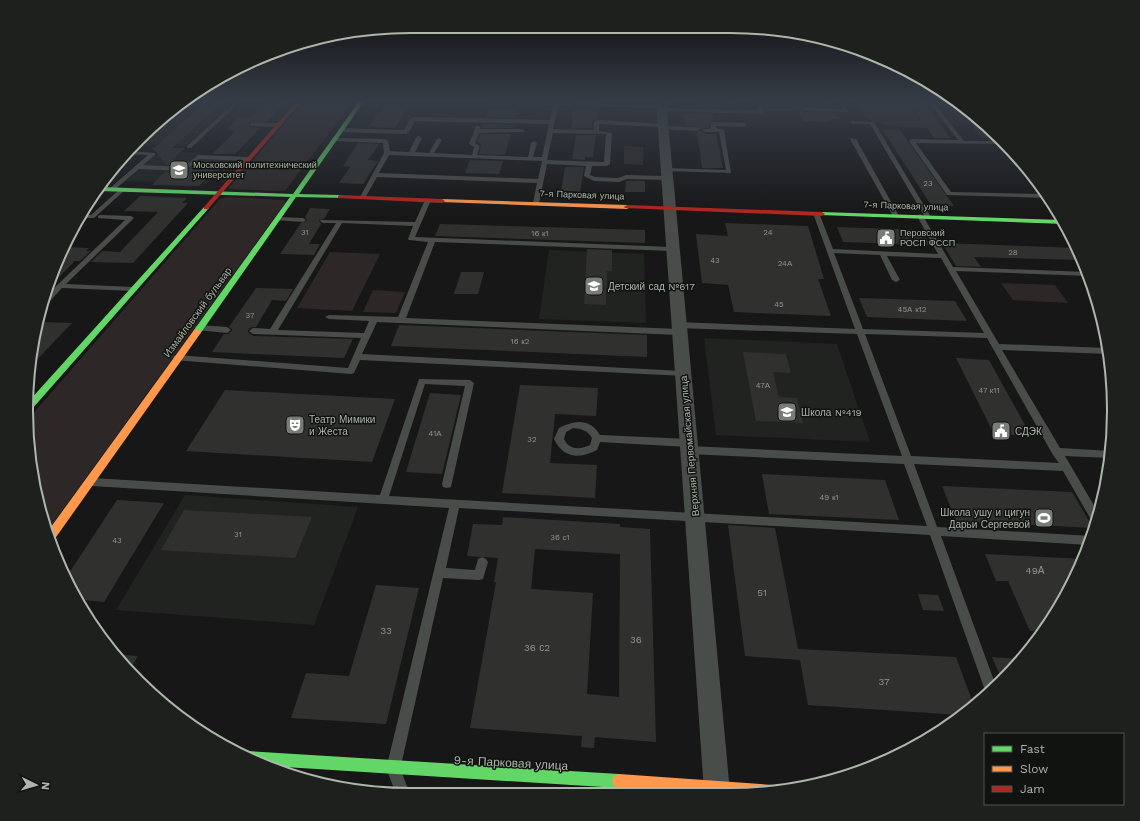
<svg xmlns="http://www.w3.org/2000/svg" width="1140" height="821" font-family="'Work Sans',sans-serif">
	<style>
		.built { fill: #212321 }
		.green { fill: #2d2827 }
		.building { fill: #30312f; fill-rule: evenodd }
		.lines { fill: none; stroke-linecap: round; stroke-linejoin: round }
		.lane { fill: #494d49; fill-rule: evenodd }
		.street { fill: #494d49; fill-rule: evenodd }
		.fast { fill: #63d668; fill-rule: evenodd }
		.slow { fill: #ff974d; fill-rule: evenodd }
		.jam { fill: #b3261e; fill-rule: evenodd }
		.labels { text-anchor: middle; stroke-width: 3; stroke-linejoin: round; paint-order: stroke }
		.number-label { font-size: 8px; fill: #8d958b }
		.far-poi-label { font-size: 9px; fill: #acb6aa; stroke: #111311; text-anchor: start }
		.far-street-label { font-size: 9px; fill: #acb6aa; stroke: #111311 }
		.poi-label { font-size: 10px; fill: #acb6aa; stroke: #111311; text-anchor: start }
		.street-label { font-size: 10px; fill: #acb6aa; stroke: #111311 }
		.near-number-label { font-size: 10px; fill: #8d958b }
		.near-street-label { font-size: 12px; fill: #acb6aa; stroke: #111311 }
		.rim { fill: none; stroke: #acb6aa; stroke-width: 2 }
	</style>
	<rect width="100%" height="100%" fill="#171717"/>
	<path class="built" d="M941,100H949L978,124L961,123Z
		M170,116L215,118L186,146L137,144Z
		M158,152L201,153L200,155L233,156L206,184L125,181Z
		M549,250L644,254L646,323L539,319Z
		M704,338L837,344L870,442L716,435Z
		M185,495L358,507L314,625L116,610Z"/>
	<path class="green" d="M305,100H354L285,191L228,189Z
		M702,100H732L734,108L689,107Z
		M855,100H906L919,119L937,120L943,128C924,128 879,129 865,116C861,112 858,105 855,100Z
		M970,123L978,124L996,138H982Z
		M624,146L643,147V165L624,164Z
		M227,197L285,200V203L48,530L29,460V418L220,199Z
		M330,252L380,254L352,311L297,308Z
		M1001,283L1055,285L1068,303L1013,300Z
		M373,290L405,292L396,313L363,312Z"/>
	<path class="building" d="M208,100H224L172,148H185L172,160L189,161L183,165H167L151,147H155Z
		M268,100H288L266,122L249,123V127L260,128L235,154H212L236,131L226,130L239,118L249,119Z
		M762,100H827L831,107L806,106L802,109L806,112L835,113L839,119H830L831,122L803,121L798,111H766Z
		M907,100H923L950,138H934Z
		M384,106L408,107L395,128L369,127Z
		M489,109L518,110L516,118L486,117Z
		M573,110L598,111V119L592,122V128H571Z
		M683,113L712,114L713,121L709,123V127L701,129L697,126L685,125Z
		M483,124L514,125L513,128H482Z
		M882,129L900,130L954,206L931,205Z
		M701,130L705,134H716L723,168H702L697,132Z
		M480,134H511L505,155L479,154L481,145L477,142Z
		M576,135H596L593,157H585V160L572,159Z
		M358,143L379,144L368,160L378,161L363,184L339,183L350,167L343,166Z
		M470,160L503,161L499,174L465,173Z
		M199,161H222L199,186L152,185L165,172H185Z
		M565,167H584L580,192L561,191Z
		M626,181H645V192H625Z
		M140,196L187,198L182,203H188L133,263L91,262L102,251L120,252L158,212L124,211Z
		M310,208L330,209L324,219L319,220L321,224L309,244H320L314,255L280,254L301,223L307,220L305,217Z
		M725,223L808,226L824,279H818L831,316L734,312L728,285L702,283L696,234L728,236Z
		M440,224L645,230V243L435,236Z
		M837,227L921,230L930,245L843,242Z
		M942,243L1076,248L1082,260L974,257L981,267L956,266Z
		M64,247L89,248L86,251H91L80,261H75L53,283Z
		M587,249L612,250V271H607L606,305L584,304Z
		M461,272H484L478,294H454Z
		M256,288L293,289L286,301L272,300L256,327H252L248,330V332L253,336L353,339L344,358L212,352L224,334H228L232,331V329L229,327Z
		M859,298L955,301L967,321L867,317Z
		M43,322L72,323L29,368V360L40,325Z
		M399,325L647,335V357L391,346Z
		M743,352L786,354L791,373L773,372L779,397L797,398L803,423L756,421Z
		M956,358L989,360L1031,436L994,434Z
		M520,385L598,388L596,416L555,414L550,463L597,465L595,498L502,493Z
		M225,390L395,399L372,462L186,451Z
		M430,393L461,395L442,474L406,472Z
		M762,474L885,480L899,520L769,514Z
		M942,486L1072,492L1093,528L956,521Z
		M117,500L164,503L104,602L82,600L67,576Z
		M184,510L312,517L295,558L161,550Z
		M503,517L620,524V527L650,529L656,742L595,737L594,748L581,747L582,736L470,728L496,582H494L498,558L467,556L473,524L502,525ZM535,549L620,554L619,697L587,694L593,593L531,589Z
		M728,525L775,528L798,649L956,657L974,706L960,715L808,705L800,660L745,656Z
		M985,554L1082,559L1074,581L1042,632L1030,631L1008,581H996Z
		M376,585L419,588L386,724L291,718L306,673L349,676Z
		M918,594L938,595L944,611L923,610Z
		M115,654L138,656L129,671L121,664Z
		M992,657L1021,659L1002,680Z"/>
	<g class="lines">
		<path class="lane" d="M237,100H242L191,148H187V146Z
			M426,100H483L662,106L664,108L759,110L755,100H760L765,112L762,114L662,111L660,108L558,105L553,129L594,130V122L597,120L665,124L666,125L663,127L599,124V131L612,133L610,164L607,166H592L590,175L595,177L618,178L626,175L667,176L670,178L667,180L627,179L619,182L594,181L584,176L586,166L547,164L539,203L536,205L533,203L537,183L377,177L365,198H361L360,197L384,153L383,143L335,141L332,139L333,138L385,139L388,141L390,151L409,152L416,138L419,136L422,138L415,152L429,153L437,139L439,138L442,140L434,153L472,155L474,147L469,144L476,126H480V129H522L525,131L524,132L479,133L475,143L480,146L477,155L528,157L531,143L534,141L537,143L533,157H542L549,124L415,121L409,132L406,134L341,132L338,130L341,128L404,130L410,119L413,117L550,120L553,105L428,101ZM553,133L606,134L604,162L547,160ZM389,155L542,161L538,179L379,173Z
			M838,100H843L848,112L806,111L803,109L806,107L843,109Z
			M927,100H932L964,141H999L1003,144L916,143L951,192L1045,194L1048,198L947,195L909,141L912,139L958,140Z
			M851,121L874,122L931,217L930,218L925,217L870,124H853L851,123Z
			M713,122L744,123L747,125L744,127L716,126V128L724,130L731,173L665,171L664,170L667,168L726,170L719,132H705L702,130L711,128L710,124Z
			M252,123H279L282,125L279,127L250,126V124Z
			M664,126L697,127L700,129L697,131L662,129L661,128Z
			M851,138L856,139L899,216L898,217L893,216L850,139Z
			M128,151L155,153V155L143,165L184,167L198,155L249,157L252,159L249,161L199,159L185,171L139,169L113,191H109V189L148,155L124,154Z
			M120,189L125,190L94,218H81L83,214L91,215Z
			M428,198L431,200L415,237L672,247L675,249L672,251L435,242L406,318L679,329L683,332L679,335L377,322L362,354L682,371L685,372L686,374L685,376L360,360L354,373L351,374L174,360L173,358L174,356L177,355L348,368L361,338L253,334L249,331L253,328L270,329L336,223H323L320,221L321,220L415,222L425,200ZM342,223L413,226L408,239L409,240L428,242L398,317L329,315L325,317L329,319L369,321L364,333L278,330Z
			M814,212L819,213L833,249L938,254L917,216L920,214L923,216L953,267L1087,272L1089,276L956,271L999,344L1108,348L1109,354L1002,350L1060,448L1111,451L1110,458L1065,456L1099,514L1096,524L1093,523L1063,471L914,464L937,527L1091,536L1088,545L941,536L996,686L987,696L930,535L459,508L446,568L475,570L478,559L482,557L486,559L488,562L483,579L479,580L443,578L402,761L400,766L397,767L400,768L410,794H396L388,773L390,768L393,767L390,766L388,761L449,508L92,486L88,485L87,482L88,479L92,478L380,495L419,379L470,380L474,383L451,487L447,488L443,487L442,484L465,386L425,384L389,496L927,526L904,464L689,454L686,453L684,450L688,447L600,442L597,450C579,459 564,459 554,439L559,428C574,420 590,418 600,435L689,439L692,440L694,443L690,446L902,456L857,334L678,328L674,325L678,322L855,329L813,213ZM834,253L880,255L892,280L896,282L900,280L887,256L941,258L984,333L863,329ZM865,334L987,338L1053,455L1059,463L911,456ZM573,428C582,429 587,430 592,438L590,445C580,450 569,450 564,439L566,432Z
			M100,215L131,216L134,218L66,284L133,287L137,289L133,291L62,288L51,300H47L50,292L125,220L98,218V216Z
			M277,217L303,218L306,220L303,222L275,220V218Z
			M199,325L227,327L231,330L227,333L196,330L195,328L196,326Z"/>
		<path class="street" d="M656,100H666L730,792H704Z"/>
		<path class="fast" d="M360,100H365L299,194L340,195L342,196V198L296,197L200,334H194L193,332L194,330L290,197L99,191L101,187L293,194Z
			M204,207L209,208L32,409L29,410V401Z
			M822,212L1063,220L1065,224L820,215L819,214Z
			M247,751L619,774L624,776L626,781L624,786L619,788L269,766L241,756L242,753Z"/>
		<path class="slow" d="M442,199L627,205L630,207L627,209L440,202V200Z
			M197,329L201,332L200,334L54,540L51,541L48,531L194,330Z
			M619,774L773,785L778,787L780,792H680L619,788L614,786L612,781L614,776Z"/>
		<path class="jam" d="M298,100H303L208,209H204V207Z
			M340,195L442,199L445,201L442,203L338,198V196Z
			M627,205L822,212L825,214L822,216L625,208L624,207Z"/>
	</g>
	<linearGradient id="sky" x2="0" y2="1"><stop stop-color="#0d0d0d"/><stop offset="0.47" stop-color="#363c47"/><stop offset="1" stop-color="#363c47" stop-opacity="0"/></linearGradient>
	<rect width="1140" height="215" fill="url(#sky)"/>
	<defs>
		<symbol id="university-square" viewBox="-11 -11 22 22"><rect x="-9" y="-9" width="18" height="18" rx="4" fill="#787e77" stroke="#111311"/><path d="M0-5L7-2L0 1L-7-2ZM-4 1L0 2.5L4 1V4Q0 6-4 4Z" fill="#fff"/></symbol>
		<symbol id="civic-square" viewBox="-11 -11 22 22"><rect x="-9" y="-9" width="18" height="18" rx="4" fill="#787e77" stroke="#111311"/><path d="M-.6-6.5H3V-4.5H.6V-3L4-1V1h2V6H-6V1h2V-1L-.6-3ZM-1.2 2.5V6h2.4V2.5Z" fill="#fff"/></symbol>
		<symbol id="school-square" viewBox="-11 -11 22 22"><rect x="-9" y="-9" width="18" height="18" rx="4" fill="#787e77" stroke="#111311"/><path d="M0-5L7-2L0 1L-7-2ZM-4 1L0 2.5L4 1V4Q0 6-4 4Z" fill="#fff"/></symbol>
		<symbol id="theatre-square" viewBox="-11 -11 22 22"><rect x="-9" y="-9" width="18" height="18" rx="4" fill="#787e77" stroke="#111311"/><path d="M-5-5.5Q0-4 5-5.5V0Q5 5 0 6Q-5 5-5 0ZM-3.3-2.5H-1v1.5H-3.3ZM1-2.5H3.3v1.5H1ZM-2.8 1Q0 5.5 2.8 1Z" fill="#fff"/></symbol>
		<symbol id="stadium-square" viewBox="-11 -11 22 22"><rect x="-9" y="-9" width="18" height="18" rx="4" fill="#787e77" stroke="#111311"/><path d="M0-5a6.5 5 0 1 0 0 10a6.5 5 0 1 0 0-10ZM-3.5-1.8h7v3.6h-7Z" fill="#fff"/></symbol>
	</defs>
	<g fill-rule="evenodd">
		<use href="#university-square" x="168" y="159" width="22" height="22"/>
		<use href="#civic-square" x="875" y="227" width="22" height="22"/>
		<use href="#school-square" x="583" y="275" width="22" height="22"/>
		<use href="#school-square" x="776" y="401" width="22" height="22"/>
		<use href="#theatre-square" x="284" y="414" width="22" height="22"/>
		<use href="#civic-square" x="990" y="420" width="22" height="22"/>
		<use href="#stadium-square" x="1033" y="507" width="22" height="22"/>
	</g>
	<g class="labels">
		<g class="number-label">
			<text x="928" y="186">23</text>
			<text x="305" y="235">31</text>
			<text x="768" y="235">24</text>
			<text x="540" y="236">16 к1</text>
			<text x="1013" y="255">28</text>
			<text x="715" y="263">43</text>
			<text x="785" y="266">24А</text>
			<text x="779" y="307">45</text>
			<text x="912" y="312">45А к12</text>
			<text x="250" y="318">37</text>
			<text x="520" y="344">16 к2</text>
			<text x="763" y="388">47А</text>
			<text x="989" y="393">47 к11</text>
			<text x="435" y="436">41А</text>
			<text x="532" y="442">32</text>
			<text x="829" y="500">49 к1</text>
			<text x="238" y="537">31</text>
			<text x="560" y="540">36 с1</text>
			<text x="117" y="543">43</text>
		</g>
		<g class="far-poi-label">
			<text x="193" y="168">Московский политехнический<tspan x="193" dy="10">университет</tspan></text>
			<text x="900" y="236">Перовский<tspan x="900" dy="10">РОСП ФССП</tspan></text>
		</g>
		<g class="far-street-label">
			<text transform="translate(582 195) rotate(2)" y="3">7-я Парковая улица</text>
			<text transform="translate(906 206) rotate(2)" y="3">7-я Парковая улица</text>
		</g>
		<g class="poi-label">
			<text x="608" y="290">Детский сад №617</text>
			<text x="801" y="416">Школа №419</text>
			<text x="309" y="423">Театр Мимики<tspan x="309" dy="12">и Жеста</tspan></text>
			<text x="1015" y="435">СДЭК</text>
			<text x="1030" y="516" text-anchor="end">Школа ушу и цигун<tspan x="1030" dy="12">Дарьи Сергеевой</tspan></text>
		</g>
		<g class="street-label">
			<text transform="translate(197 312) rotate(-54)" y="4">Измайловский бульвар</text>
			<text transform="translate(689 446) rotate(-95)" y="4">Верхняя Первомайская улица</text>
		</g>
		<g class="near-number-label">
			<text x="1035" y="574">49А</text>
			<text x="762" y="596">51</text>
			<text x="386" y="634">33</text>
			<text x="636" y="643">36</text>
			<text x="537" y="651">36 с2</text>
			<text x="884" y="685">37</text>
		</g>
		<g class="near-street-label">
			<text transform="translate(511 763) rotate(3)" y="4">9-я Парковая улица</text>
		</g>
	</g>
	<path d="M0 0H1140V821H0ZM410 33H730A377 377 0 0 1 1107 410V411A377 377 0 0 1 730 788H410A377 377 0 0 1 33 411V410A377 377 0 0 1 410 33Z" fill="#1d201d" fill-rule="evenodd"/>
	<path class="rim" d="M410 33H730A377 377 0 0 1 1107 410V411A377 377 0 0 1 730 788H410A377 377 0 0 1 33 411V410A377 377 0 0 1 410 33Z"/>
	<rect x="984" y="733" width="140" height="72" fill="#111311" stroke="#4f544e"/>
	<rect x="992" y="746" width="20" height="6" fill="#63d668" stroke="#4f544e"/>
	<text x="1020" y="753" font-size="12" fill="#acb6aa">Fast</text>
	<rect x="992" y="766" width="20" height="6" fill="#ff974d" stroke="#4f544e"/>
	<text x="1020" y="773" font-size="12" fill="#acb6aa">Slow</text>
	<rect x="992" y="786" width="20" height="6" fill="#b3261e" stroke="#4f544e"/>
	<text x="1020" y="793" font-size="12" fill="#acb6aa">Jam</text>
	<g transform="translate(36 785) rotate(95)" stroke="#111311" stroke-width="3" paint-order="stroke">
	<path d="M0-3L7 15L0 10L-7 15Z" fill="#acb6aa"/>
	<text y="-6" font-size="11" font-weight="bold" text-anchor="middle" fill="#acb6aa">N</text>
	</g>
</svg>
